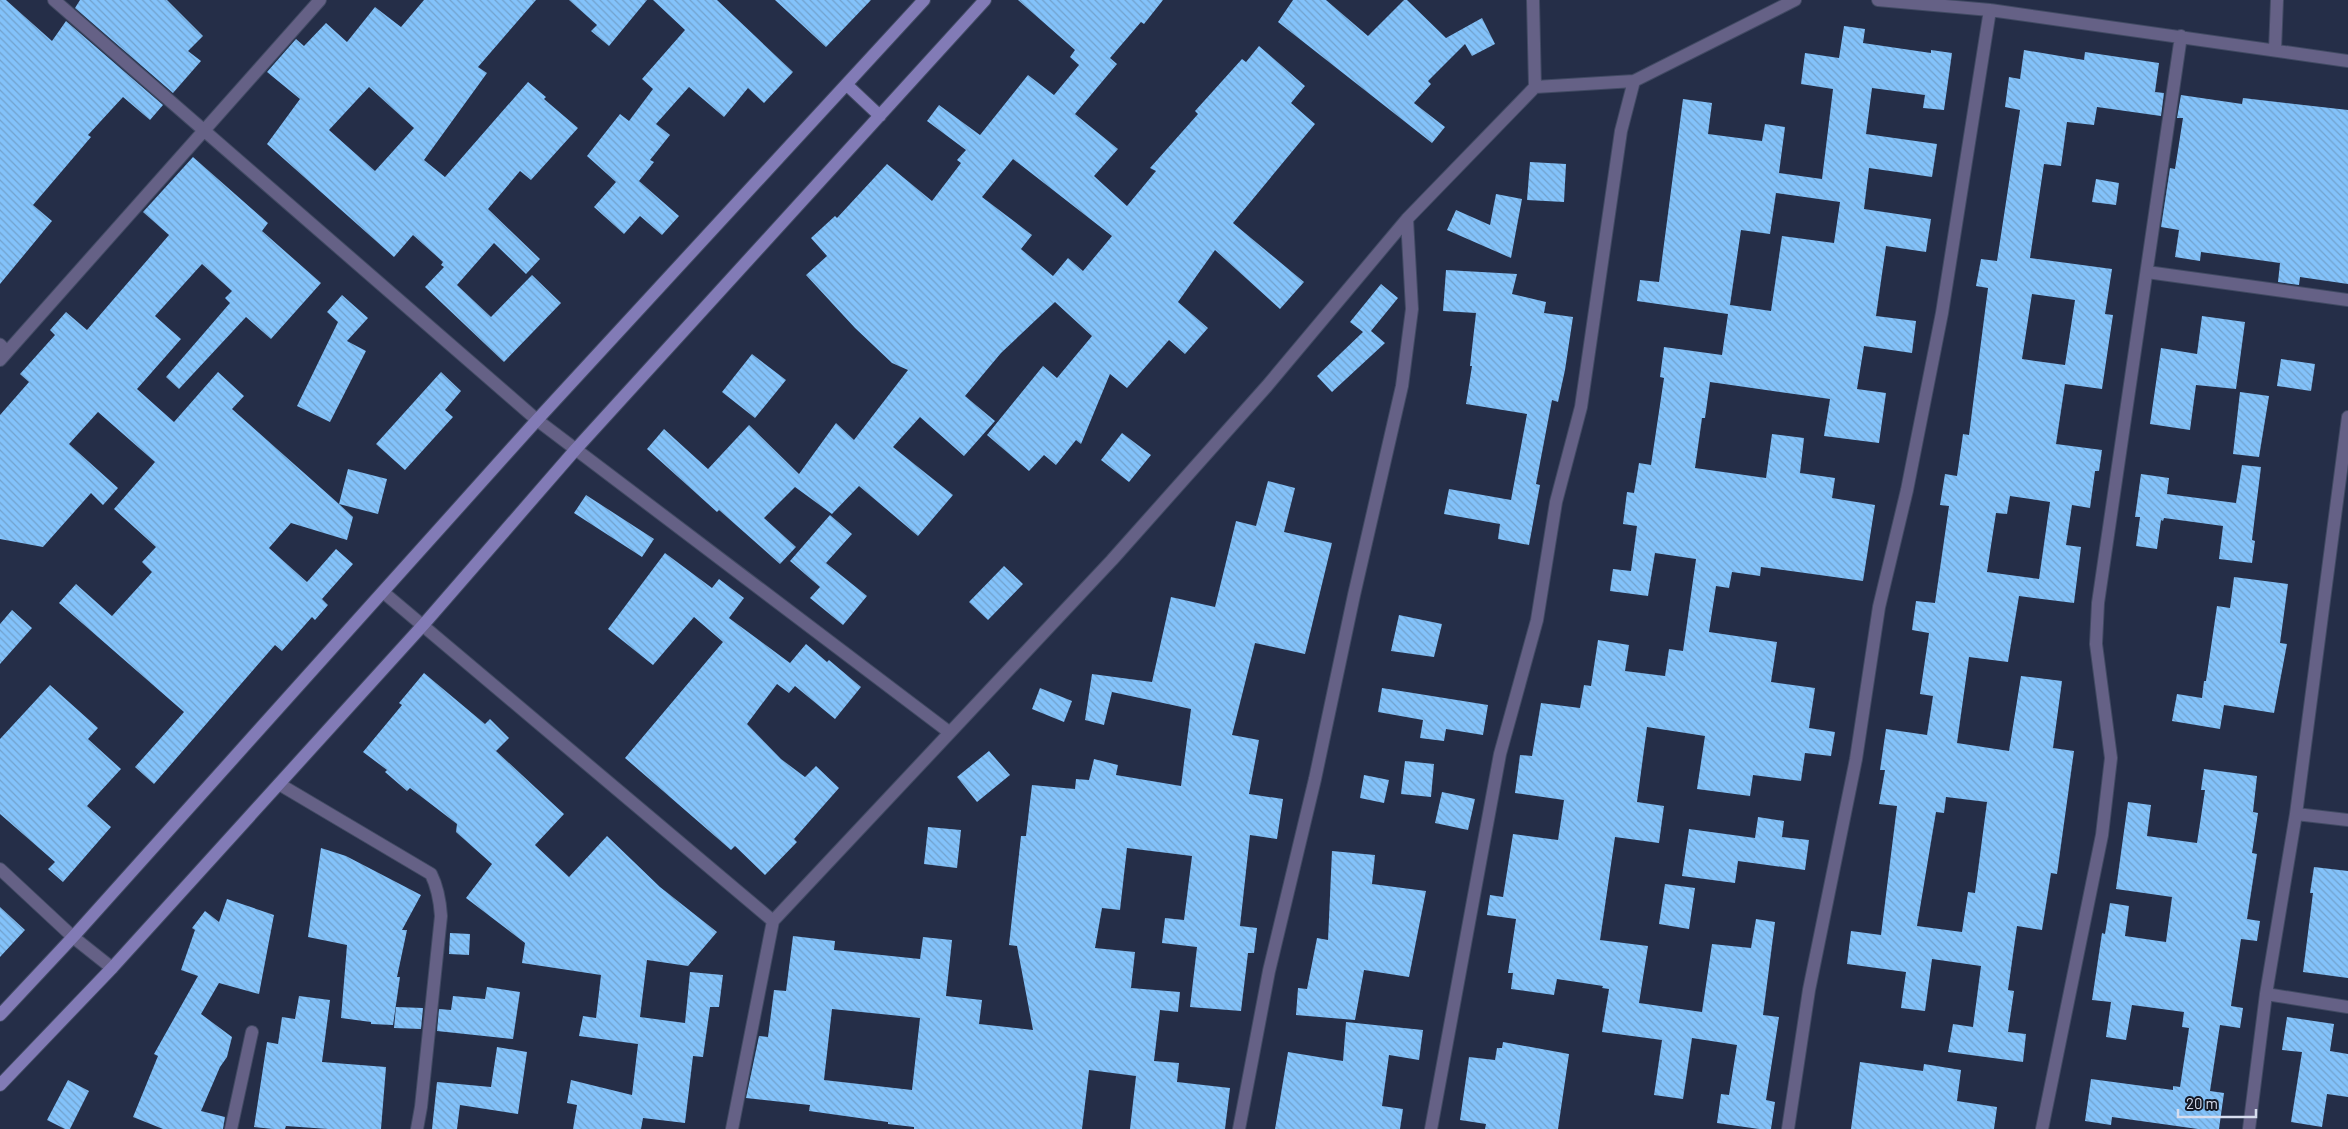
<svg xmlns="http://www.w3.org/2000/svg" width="2348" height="1129" font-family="Barlow,sans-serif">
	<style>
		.building { fill: url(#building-back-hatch); fill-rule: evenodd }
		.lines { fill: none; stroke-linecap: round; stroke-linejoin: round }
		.service-casing { stroke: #414a63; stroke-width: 13 }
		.minor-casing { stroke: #414a63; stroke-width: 14 }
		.secondary-casing { stroke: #414a63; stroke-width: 14 }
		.service { stroke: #656186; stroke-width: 11 }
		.minor { stroke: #656186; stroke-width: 12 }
		.secondary { stroke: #827bb6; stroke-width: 12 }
	</style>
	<defs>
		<pattern id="building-back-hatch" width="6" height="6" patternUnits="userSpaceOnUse" patternTransform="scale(1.25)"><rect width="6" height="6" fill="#83c2fa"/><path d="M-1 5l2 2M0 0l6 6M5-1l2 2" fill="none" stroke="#72a2cd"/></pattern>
	</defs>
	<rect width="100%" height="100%" fill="#252e48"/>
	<path class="building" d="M0,0H6L52,41L66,21L163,105L150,120L123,97L88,135L91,137L33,205L52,221L0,284Z
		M80,0H167L203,36L188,51L201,61L173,93L75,8Z
		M424,0H536L478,67L487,73L424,160L445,177L528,82L546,97L544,99L578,128L531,180L520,171L488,209L540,259L526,274L494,243L457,285L491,317L532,275L561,303L504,362L425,287L444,267L441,265L443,262L413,235L394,257L267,144L300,99L267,72L296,39L304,46L326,23L347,42L375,7L401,27ZM369,87L414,128L375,171L329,130Z
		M569,0H647L609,46L591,31L597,25Z
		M653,0H717L793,72L764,103L748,88L724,117L689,87L656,124L670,135L650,160L654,162L639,181L679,216L662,235L640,216L624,234L594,207L616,182L587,156L620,114L629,121L653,89L642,79L685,30Z
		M775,0H871L826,47Z
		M1018,0H1163L1144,24L1141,22L1110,58L1117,64L1075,114L1118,149L1094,176L1127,206L1156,171L1150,168L1198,114L1195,111L1242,59L1246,62L1259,46L1305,86L1291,103L1315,124L1233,223L1304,282L1280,309L1215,250L1178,302L1208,328L1185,354L1169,340L1127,388L1110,374L1081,444L1076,440L1056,465L1044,455L1029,471L987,435L1043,366L1057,378L1092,336L1055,302L1001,353L965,396L995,421L964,456L920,417L893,447L953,495L918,536L859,486L832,514L795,487L764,518L796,547L780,564L719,510L717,512L647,449L664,429L708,469L749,425L799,474L836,423L854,440L908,370L892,363L855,328L806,275L827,256L811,238L835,216L837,218L887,164L932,201L961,163L957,160L966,150L927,121L939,105L980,135L1028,75L1054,95L1079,65L1070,57L1075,50ZM1013,159L1112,236L1083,271L1068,258L1053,276L1021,249L1032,235L982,197Z
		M1293,0H1326L1368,36L1404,0H1407L1446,38L1482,18L1495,44L1472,56L1465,44L1428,81L1431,84L1414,103L1445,127L1432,143L1278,22Z
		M1844,26L1865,29L1863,43L1931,53V50L1952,53L1944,110L1923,108L1925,95L1872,88L1866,134L1937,144L1932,177L1869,168L1864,209L1931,219L1926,252L1886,246L1876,316L1916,321L1912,353L1864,346L1857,389L1886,393L1879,443L1824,436L1830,399L1710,382L1705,418H1702L1695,468L1766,478L1772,434L1804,438L1800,473L1835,478L1832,498L1875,505L1863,581L1761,567L1760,576L1732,572L1729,588L1716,586L1709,632L1777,642L1771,682L1815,688L1809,728L1835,732L1831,756L1805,753L1801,781L1753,775L1750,796L1697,789L1705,736L1647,727L1637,802L1664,806L1659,843L1615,837L1600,940L1648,946L1639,1003L1702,1012L1712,944L1751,948L1756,919L1775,922L1763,1015L1779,1017L1766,1100L1775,1102L1771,1129H1759L1717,1123L1721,1094L1729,1095L1737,1045L1692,1038L1683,1099L1654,1095L1662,1040L1602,1032L1609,989L1602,988L1603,986L1557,979L1554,995L1511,989L1513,973H1508L1516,919L1487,915L1490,895L1503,897L1513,834L1558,840L1564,800L1515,793L1520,755L1532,756L1541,703L1580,708L1584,685L1591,686L1598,640L1629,645L1625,671L1665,676L1669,649L1683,651L1696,559L1655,553L1648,596L1610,591L1613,569L1631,571L1637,526L1623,524L1627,492L1634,493L1639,463L1651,465L1664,378L1660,377L1664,347L1722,355L1728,314L1637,301L1640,280L1659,282L1683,99L1712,103L1708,134L1762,141L1765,124L1785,127L1779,173L1822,179L1833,89L1801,84L1805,53L1839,58ZM1776,193L1840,202L1834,243L1782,236L1771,311L1730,305L1741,230L1770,234Z
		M2024,50L2084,60L2085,52L2159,63L2155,92L2164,93L2161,116L2097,107L2094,125L2067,122L2061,166L2044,164L2030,258L2112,269L2105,314L2113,315L2102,389L2065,384L2056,444L2102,450L2099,471H2095L2090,508L2072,505L2066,545L2081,547L2074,603L2019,596L2008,662L1969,657L1957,743L2009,751L2021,676L2062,681L2053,748L2074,751L2057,874L2051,873L2042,930L2017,926L2008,990L2014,991L2008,1032L2026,1034L2023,1062L1948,1052L1953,1024L1973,1027L1981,966L1932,959L1925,1011L1901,1008L1906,972L1847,964L1851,931L1881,935L1897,806L1879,804L1885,770H1880L1886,729L1927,735L1933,696L1920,694L1929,633L1912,630L1916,601L1935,603L1949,506L1940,505L1945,474L1957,476L1963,434L1969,435L1988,288L1976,286L1981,259L1997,261L2020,110L2005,107L2009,77L2020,79ZM2032,294L2075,300L2065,365L2022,359ZM2010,496L2050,502L2039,579L1987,572L1996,513L2007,514ZM1946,797L1987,802L1975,893L1968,892L1962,932L1917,926L1936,812L1944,813Z
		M2181,95L2242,104L2243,98L2348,110V284L2300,277L2299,285L2278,282L2280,263L2201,252L2200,261L2175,257L2179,230L2161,227L2170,168L2175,169L2183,118H2177Z
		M193,157L268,223L262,231L321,283L271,339L246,317L179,389L166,377L230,303L225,298L232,291L202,264L155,316L181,339L137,389L174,422L218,372L244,396L232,409L339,504L348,469L387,479L378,514L339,504L353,517L347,540L291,523L269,548L307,582L336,549L353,564L322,599L328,605L315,620L312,617L282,651L275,645L154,784L135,767L184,712L59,603L76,584L112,616L152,572L142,562L156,547L114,509L155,462L98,412L69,444L118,488L103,505L91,493L43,547L0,539V415L29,382L20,374L55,335L50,330L66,312L87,330L169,235L143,212Z
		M1530,162L1566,164L1564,202L1527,200Z
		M2096,179L2119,183L2116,205L2092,202Z
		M1496,194L1522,199L1511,258L1447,230L1456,210L1490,225Z
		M1446,270L1517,274L1512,294L1546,302L1544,313L1573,317L1565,370L1558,402L1552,400L1536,484L1540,485L1529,545L1498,539L1500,524L1444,514L1449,489L1511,500L1527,414L1466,404L1472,366H1470L1476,313L1443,311Z
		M1381,284L1398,298L1371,331L1385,343L1332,392L1317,376L1363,332L1350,322Z
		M342,295L368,318L347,341L366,351L330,422L297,406L338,322L327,312Z
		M2202,316L2245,322L2236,389L2196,385L2190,430L2150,424L2161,348L2197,354Z
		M752,354L786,380L755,418L722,392Z
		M2281,359L2315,364L2311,391L2277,386Z
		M441,372L461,391L445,410L453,417L405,470L376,444Z
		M2240,392L2269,396L2259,457L2233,454Z
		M1122,433L1151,455L1129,482L1101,460Z
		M2242,465L2261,467L2252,540L2255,541L2252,563L2219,559L2223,526L2164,518L2163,521L2161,520L2157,549L2136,546L2140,517H2135L2141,474L2169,478L2167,494L2236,503Z
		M1268,481L1295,488L1284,532L1332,543L1305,654L1255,643L1232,735L1259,740L1249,794L1283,799L1277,839L1250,835L1240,926L1257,928L1254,953H1248L1241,1011L1190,1007L1197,947L1162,943L1165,918L1184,920L1192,856L1127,848L1120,910L1102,908L1095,948L1135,952L1131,988L1180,992L1178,1012L1160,1010L1154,1061L1179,1063L1177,1082L1230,1088L1225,1129H1130L1136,1076L1089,1070L1082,1129H914V1127L888,1124V1122L809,1111L810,1105L746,1098L759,1036L768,1037L774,990L786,991L793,936L835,941L834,950L920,959L923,937L952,940L946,996L982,1000L979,1024L1033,1030L1017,946L1009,945L1021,836H1026L1032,785L1075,789L1076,779L1089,780L1094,759L1118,765L1116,775L1181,786L1191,709L1112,692L1104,725L1085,720L1092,674L1152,682L1171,597L1215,607L1236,521L1256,526ZM832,1009L920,1018L912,1090L824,1080Z
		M586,495L654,539L642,557L574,513Z
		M830,515L852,534L826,563L867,596L843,625L810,598L820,587L790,561Z
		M665,553L712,588L719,579L744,598L729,618L790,663L806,644L827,662L829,660L861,687L835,719L795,686L789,693L777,684L747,724L781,759L805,777L816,766L839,788L794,839L797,842L765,875L735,846L731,850L625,758L723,642L694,617L653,665L608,629Z
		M1004,566L1023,584L988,620L969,602Z
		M2234,577L2288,584L2280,643L2287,644L2274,713L2224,705L2220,729L2172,721L2177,694L2202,698L2204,681H2206L2217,606L2230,608Z
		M12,610L32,628L0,664V624Z
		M1399,615L1442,624L1434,657L1391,651Z
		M424,673L485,724L490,719L509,738L496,751L564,814L535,845L569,877L607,836L660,887L717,932L688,966L647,960L640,1017L685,1023L690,972L723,975L719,1007H710L703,1057L693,1056L685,1123L643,1118L641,1129H573L577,1105L567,1103L571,1080L632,1095L638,1044L579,1036L583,1016L596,1018L601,975L522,963L525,943L466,898L492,864L456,832L457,824L410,788L407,791L385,772L387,770L363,752L402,705L399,703Z
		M50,685L98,728L88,739L121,769L87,806L111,827L63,882L48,869L55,862L0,814V739Z
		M1040,688L1072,701L1064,722L1032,709Z
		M1382,688L1488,705L1483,735L1446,729L1444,741L1420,738L1423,720L1378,712Z
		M989,751L1010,775L977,802L957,777Z
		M1405,761L1434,764L1431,797L1401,794Z
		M2204,769L2257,776L2253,812L2258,813L2252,853L2257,854L2247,919L2260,921L2257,941L2241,939L2231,1006L2243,1008L2240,1028L2220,1025L2210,1091L2224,1093L2219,1129H2198L2112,1117L2111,1125L2085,1121L2091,1079L2173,1090V1086L2180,1087L2189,1028L2182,1027L2184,1012L2132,1005L2126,1040L2106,1037L2111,1002L2092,1000L2102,933L2105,934L2110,903L2129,906L2125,936L2166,942L2172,897L2116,889L2128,802L2151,805L2147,836L2197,843L2205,790H2201Z
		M1364,775L1389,780L1384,803L1360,798Z
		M1442,792L1475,799L1468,830L1435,823Z
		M1758,817L1784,821L1782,837L1809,840L1805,870L1738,861L1735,883L1682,876L1689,829L1755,838Z
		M928,827L961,830L957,868L924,864Z
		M321,848L346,856L421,895L402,930H407L397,977H400L393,1025L371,1024V1022L341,1018L347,945L308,937Z
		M1332,851L1375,855L1372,884L1426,891L1409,977L1364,970L1355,1020L1296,1015L1298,988L1307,989L1317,938L1328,940Z
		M2314,867L2348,871V978L2303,972L2313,893H2310Z
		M1665,884L1695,888L1689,929L1659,924Z
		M227,899L274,915L259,994L219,983L201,1014L232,1037L227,1057L220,1067L201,1111L225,1117L223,1129H163L133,1117L158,1056L154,1054L198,976L181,970L195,930L192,928L205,911L219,922Z
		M0,907L25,930L0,957Z
		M450,933L470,934L469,955L449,954Z
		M487,987L520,992L513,1039L437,1031L439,1009L451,1010L453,996L485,999Z
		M299,996L330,1000L322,1062L386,1067L381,1129H328L286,1126L285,1129H273L254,1127L267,1042L278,1044L282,1017L295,1019Z
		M396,1007L423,1008L421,1029L394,1028Z
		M2287,1017L2334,1024L2330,1051L2348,1054V1097L2327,1094L2322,1127L2291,1122L2302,1052L2282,1050Z
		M1346,1022L1423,1030L1419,1060L1389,1055L1382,1106L1403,1109L1400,1129H1275L1288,1052L1343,1061Z
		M1503,1042L1569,1054L1558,1129H1485L1486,1124L1460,1120L1469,1057L1495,1060L1497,1048H1502Z
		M497,1047L527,1052L518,1114L460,1105L457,1129H432L437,1082L491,1087Z
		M1860,1062L1923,1071L1924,1064L1961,1070L1957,1101L1997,1107L1994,1129H1851Z
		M68,1080L89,1091L70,1129H65L47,1120Z"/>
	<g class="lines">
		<defs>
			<path id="service" d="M0,344L7,351"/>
			<path id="minor" d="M54,0L537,420L949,732
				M1533,0L1535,87
				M1878,0L1990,10L2348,61
				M2275,50L2277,0
				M2147,272L2348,300
				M0,360L320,0
				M383,592L773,921
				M279,784L431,874C438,888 440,901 441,916L421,1107L417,1129
				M2296,814L2348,820
				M0,869L73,937L112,968
				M2266,994L2348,1007
				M231,1129L252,1032
				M732,1129L773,921L1112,560L1267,386L1407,219L1535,87L1634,81L1795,0
				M1239,1129L1269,971L1315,779L1354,595L1402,386L1412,309L1407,219
				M1431,1129L1500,754L1537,620L1556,502L1581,407L1621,131L1634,81
				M1788,1129L1809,990L1856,759L1879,607L1907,490L1942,313L1990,10
				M2042,1129L2102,835L2111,758L2096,644L2098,603L2181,36
				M2249,1129L2266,994L2296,814L2348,417"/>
			<path id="secondary" d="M847,85L880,116
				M0,1015L73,937L537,420L924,0
				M0,1085L112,968L424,624L576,449L985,0"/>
		</defs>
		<use href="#service" class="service-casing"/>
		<use href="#minor" class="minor-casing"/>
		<use href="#secondary" class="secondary-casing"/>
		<use href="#service" class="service"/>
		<use href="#minor" class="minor"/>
		<use href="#secondary" class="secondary"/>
	</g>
	<path d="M2178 1109v8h78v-8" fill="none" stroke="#d7ddee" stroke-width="2.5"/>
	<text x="2186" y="1109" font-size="15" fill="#d7ddee" stroke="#131723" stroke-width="4" paint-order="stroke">20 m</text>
</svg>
